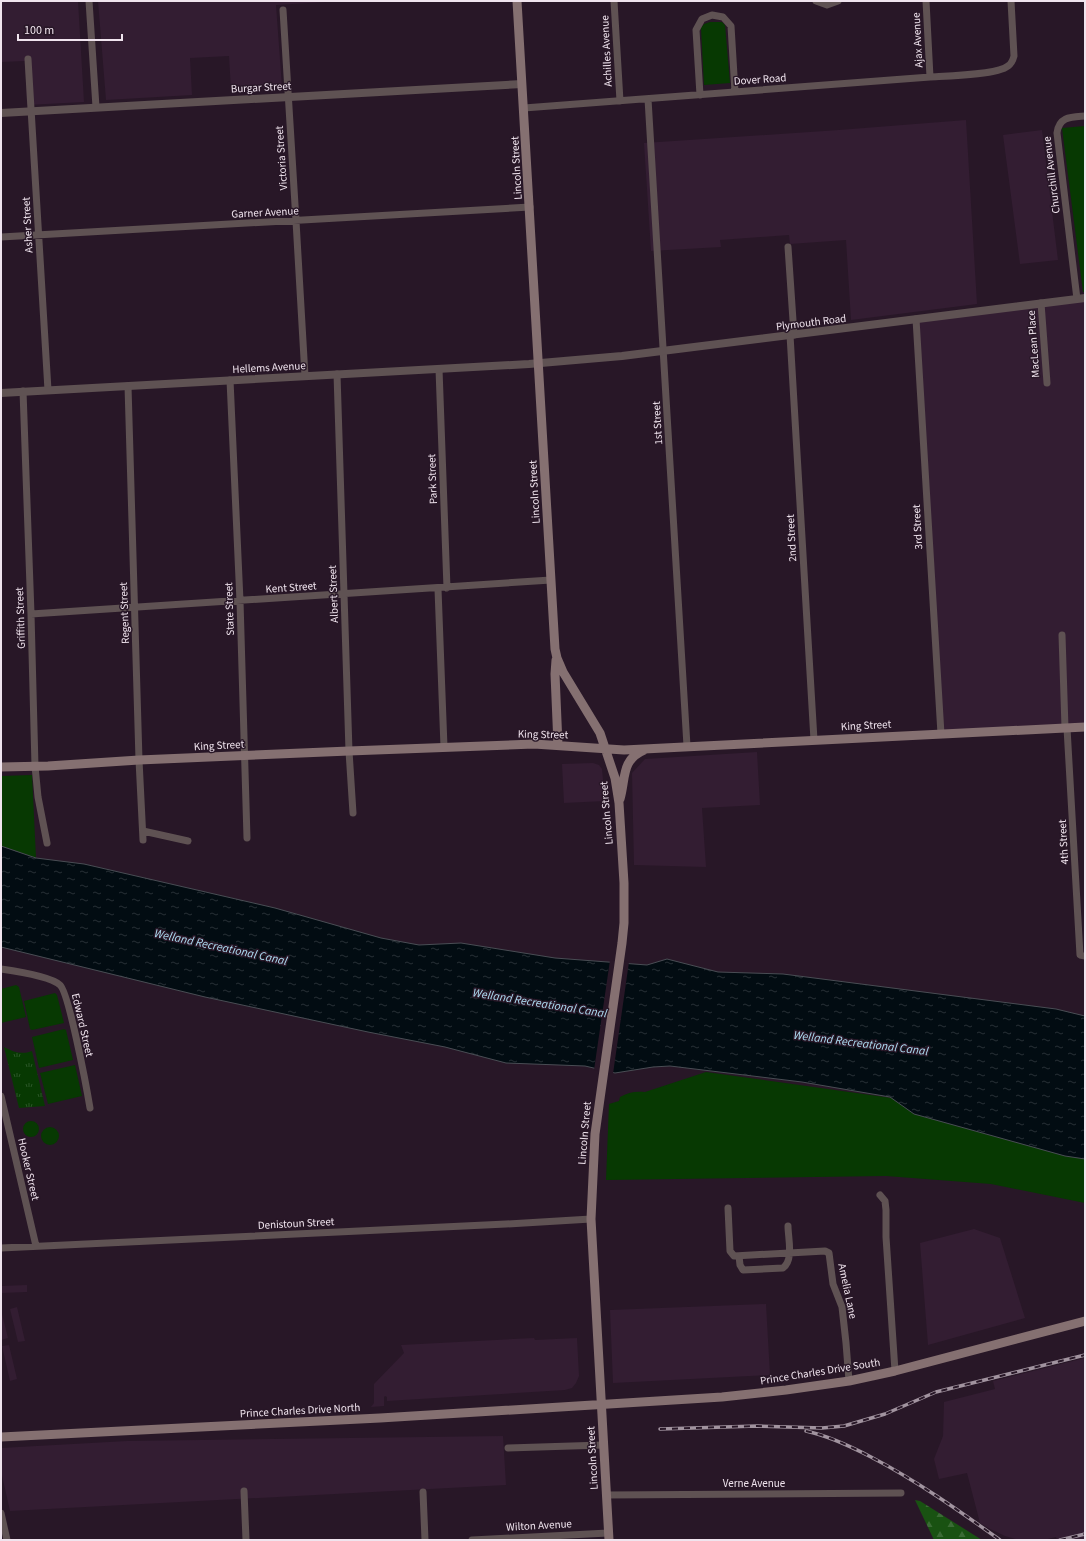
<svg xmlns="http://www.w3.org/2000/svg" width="1086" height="1541" font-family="'Source Sans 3',sans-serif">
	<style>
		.built { fill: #331d32 }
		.grass { fill: url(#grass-tufts) }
		.forest { fill: url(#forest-firs) }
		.green { fill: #073902 }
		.water { fill: url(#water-ripples); stroke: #494d54 }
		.pier { fill: #281727 }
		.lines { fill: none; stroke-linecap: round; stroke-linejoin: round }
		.minor { stroke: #5f5253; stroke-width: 7 }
		.tertiary { stroke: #5f5253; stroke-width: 8 }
		.secondary { stroke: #857071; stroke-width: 9 }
		.rail-casing { stroke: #a1939f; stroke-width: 3.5 }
		.rail { stroke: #281727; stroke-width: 2; stroke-dasharray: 6; stroke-linecap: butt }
		.labels { text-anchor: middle; stroke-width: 3; stroke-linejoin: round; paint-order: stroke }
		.street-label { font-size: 11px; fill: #f0e4ee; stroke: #281727 }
		.water-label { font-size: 12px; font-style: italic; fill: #aeddf3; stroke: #281727 }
	</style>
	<defs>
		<pattern id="grass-tufts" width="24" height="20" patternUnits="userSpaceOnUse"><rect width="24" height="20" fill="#073902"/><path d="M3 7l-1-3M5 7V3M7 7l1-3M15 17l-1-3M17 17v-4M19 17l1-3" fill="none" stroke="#2b5627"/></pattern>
		<pattern id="forest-firs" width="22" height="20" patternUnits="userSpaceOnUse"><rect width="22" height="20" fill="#195212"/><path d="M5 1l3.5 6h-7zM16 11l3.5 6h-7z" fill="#3b6b35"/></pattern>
		<pattern id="water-ripples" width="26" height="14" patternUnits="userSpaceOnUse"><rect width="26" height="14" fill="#020c12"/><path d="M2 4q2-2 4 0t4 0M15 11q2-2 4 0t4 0" fill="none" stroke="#272f35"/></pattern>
	</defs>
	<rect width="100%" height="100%" fill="#281727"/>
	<path class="built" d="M1,1H78L84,102L27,105L25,61L1,62Z
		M98,1H342L276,5L282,87L231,90L229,56L190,58L192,95L106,100Z
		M966,120L977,304L851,320L846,240L790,244L789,235L720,240L721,247L651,251L644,143L839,130Z
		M1042,130L1058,260L1020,264L1003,135Z
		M1085,298V727L941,734L916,319Z
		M757,752L760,805L702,808L706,867L634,865L632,773L645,759Z
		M593,763L599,765L602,769L605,801L564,803L562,764Z
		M974,1229L1000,1238L1025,1318L928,1345L920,1243Z
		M27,1285V1292L1,1293V1286Z
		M766,1304L770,1375L613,1383L610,1310Z
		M17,1307L25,1341L18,1342L10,1309Z
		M1,1310L8,1338L1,1340Z
		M534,1338L535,1340L577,1338L579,1376L576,1383L572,1388L565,1390L387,1401V1397L385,1396L384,1397V1406L371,1407L374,1403V1384L404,1353L401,1345Z
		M9,1345L17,1379L10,1381L2,1346Z
		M1085,1358V1540H1057L1056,1537L1044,1540H1019L1005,1536L990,1529L980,1523L967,1473L939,1479L934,1459L943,1436L944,1402L995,1389L993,1381Z
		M503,1436L506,1485L10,1511L1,1471V1448L127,1441Z"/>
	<path class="grass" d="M4,1047C13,1052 22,1055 32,1051L45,1106L19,1108Z"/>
	<path class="forest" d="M915,1500L920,1501L982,1540H934Z"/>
	<path class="green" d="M710,22H722L725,25L730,83L704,85L701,28L704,24Z
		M1085,126V292H1083L1062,128Z
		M32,775L36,858L1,846V776Z
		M16,985L19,987L26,1017L1,1023V989Z
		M55,993L57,995L64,1023L32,1030L30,1029L24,1001Z
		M64,1029L66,1030L73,1060L39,1068L32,1037Z
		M75,1065L82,1096L48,1104L40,1073Z
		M706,1072L1085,1125V1203L991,1184L886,1176L606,1180L609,1104L619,1101L620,1097C628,1092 636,1091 645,1092Z
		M23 1129a8 8 0 1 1 16 0a8 8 0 1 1-16 0Z
		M41 1136a9 9 0 1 1 18 0a9 9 0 1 1-18 0Z"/>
	<path class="water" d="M1,846L36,858L84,864L275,908L381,938L419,945L461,943L555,958L647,965L667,959L718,972L783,974L1056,1009L1085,1016V1159L1065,1156L914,1114L890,1097L802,1082L670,1066L653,1067L615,1073L585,1066L506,1063L445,1047L368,1032L205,997L1,947Z"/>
	<path class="pier" d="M610,960L629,962L613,1074L594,1070Z"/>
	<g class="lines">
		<path class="minor" d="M89,1L96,107
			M614,1L620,101
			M816,1L827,5L838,1
			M926,1L930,77
			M283,10L296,221L305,376
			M28,59L48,390
			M700,95L696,30L702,19L712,15L723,17L731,26L735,92
			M648,99L687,746
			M524,108L930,77C946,76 997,75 1008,66C1011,64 1013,60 1014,56L1011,1
			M1,237L530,207
			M788,247L794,335
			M1077,299L1057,133C1059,116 1072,117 1085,116
			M1041,303L1047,383
			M916,319L941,734
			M790,335L814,740
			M439,369L447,588
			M337,374L349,751L353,813
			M230,380L240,601L247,838
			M128,386L139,760L143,840
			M23,391L31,614L35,766L38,797L47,843
			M438,589L444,747
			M31,614L551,580
			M1062,635L1065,728
			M1067,728L1080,955L1085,956
			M143,831L188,841
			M1,969C15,971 50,976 60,985C69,993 87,1090 90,1108
			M1,1096L36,1246
			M880,1195L885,1201L886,1210V1237L895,1371
			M728,1208L730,1251L734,1256L825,1251L829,1253L833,1284L842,1307L846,1343L849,1381
			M1,1248L506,1224L591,1219
			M739,1256L740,1265L743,1270L783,1268C794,1260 788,1238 788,1226
			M508,1448L603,1445
			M244,1491L246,1540
			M423,1492L425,1540
			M606,1495L901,1493
			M1,1513L7,1540
			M472,1540L608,1533"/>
		<path class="tertiary" d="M1,113L522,84
			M1,393L529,364L622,356L1085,298"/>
		<path class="secondary" d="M517,1L555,649L557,658L563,672L600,733L615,778L619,803L624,883V923L622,943L595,1134L591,1219L609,1540
			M556,660L555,674L558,745
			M1,767L48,766L139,760L349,751L534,744L624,750L1085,727
			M620,799C626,778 621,760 644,750
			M1,1437L380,1418L722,1397L786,1390L849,1381L895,1371L1085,1321"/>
		<defs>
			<path id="rail" d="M660,1429L757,1426L822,1428L844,1426L885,1414L936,1392L1085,1355
				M806,1431C829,1436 850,1446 871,1457C917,1481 958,1510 1000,1540
				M1060,1540L1085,1534"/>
		</defs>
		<use href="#rail" class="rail-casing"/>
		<use href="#rail" class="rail"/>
	</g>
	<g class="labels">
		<g class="street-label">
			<text transform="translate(917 40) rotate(-93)" y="4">Ajax Avenue</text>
			<text transform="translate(606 51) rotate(-93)" y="4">Achilles Avenue</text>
			<text transform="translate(760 79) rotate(-4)" y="4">Dover Road</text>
			<text transform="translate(261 87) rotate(-3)" y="4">Burgar Street</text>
			<text transform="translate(281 158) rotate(-94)" y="4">Victoria Street</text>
			<text transform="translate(516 168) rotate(-93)" y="4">Lincoln Street</text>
			<text transform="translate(1051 175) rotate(-97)" y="4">Churchill Avenue</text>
			<text transform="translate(265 212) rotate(-3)" y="4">Garner Avenue</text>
			<text transform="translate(27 225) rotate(-93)" y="4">Asher Street</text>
			<text transform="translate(811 322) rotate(-7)" y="4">Plymouth Road</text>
			<text transform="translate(1033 344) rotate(-94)" y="4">MacLean Place</text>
			<text transform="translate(269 367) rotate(-3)" y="4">Hellems Avenue</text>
			<text transform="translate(657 423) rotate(-93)" y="4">1st Street</text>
			<text transform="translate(432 479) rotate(-92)" y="4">Park Street</text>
			<text transform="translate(534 492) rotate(-93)" y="4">Lincoln Street</text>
			<text transform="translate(917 527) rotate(-93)" y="4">3rd Street</text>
			<text transform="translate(791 538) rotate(-93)" y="4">2nd Street</text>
			<text transform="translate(291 587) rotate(-4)" y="4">Kent Street</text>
			<text transform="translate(333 594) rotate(-92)" y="4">Albert Street</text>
			<text transform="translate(229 609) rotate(-92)" y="4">State Street</text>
			<text transform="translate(124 613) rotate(-92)" y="4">Regent Street</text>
			<text transform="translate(20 618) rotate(-92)" y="4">Griffith Street</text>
			<text transform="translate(866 725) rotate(-3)" y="4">King Street</text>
			<text transform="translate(543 734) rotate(1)" y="4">King Street</text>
			<text transform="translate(219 745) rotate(-3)" y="4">King Street</text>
			<text transform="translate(606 813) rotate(-95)" y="4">Lincoln Street</text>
			<text transform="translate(1063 842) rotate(-93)" y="4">4th Street</text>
			<text transform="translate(83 1025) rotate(77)" y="4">Edward Street</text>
			<text transform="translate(584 1133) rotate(-85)" y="4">Lincoln Street</text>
			<text transform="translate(29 1169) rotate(77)" y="4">Hooker Street</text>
			<text transform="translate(296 1223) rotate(-3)" y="4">Denistoun Street</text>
			<text transform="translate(848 1291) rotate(78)" y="4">Amelia Lane</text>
			<text transform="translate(820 1371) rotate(-9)" y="4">Prince Charles Drive South</text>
			<text transform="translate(300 1410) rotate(-3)" y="4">Prince Charles Drive North</text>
			<text transform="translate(592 1458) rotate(-93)" y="4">Lincoln Street</text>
			<text x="754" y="1487">Verne Avenue</text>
			<text transform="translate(539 1525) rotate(-3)" y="4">Wilton Avenue</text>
		</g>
		<g class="water-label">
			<text transform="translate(221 947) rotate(12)" y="4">Welland Recreational Canal</text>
			<text transform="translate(540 1003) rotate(9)" y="4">Welland Recreational Canal</text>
			<text transform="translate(861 1043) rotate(7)" y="4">Welland Recreational Canal</text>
		</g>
	</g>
	<rect width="1086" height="1541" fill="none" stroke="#f0e4ee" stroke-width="4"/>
	<path d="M18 34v6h104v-6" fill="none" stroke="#f0e4ee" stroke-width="2"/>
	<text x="24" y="34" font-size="12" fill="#f0e4ee" stroke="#281727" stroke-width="3" paint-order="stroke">100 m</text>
</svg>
